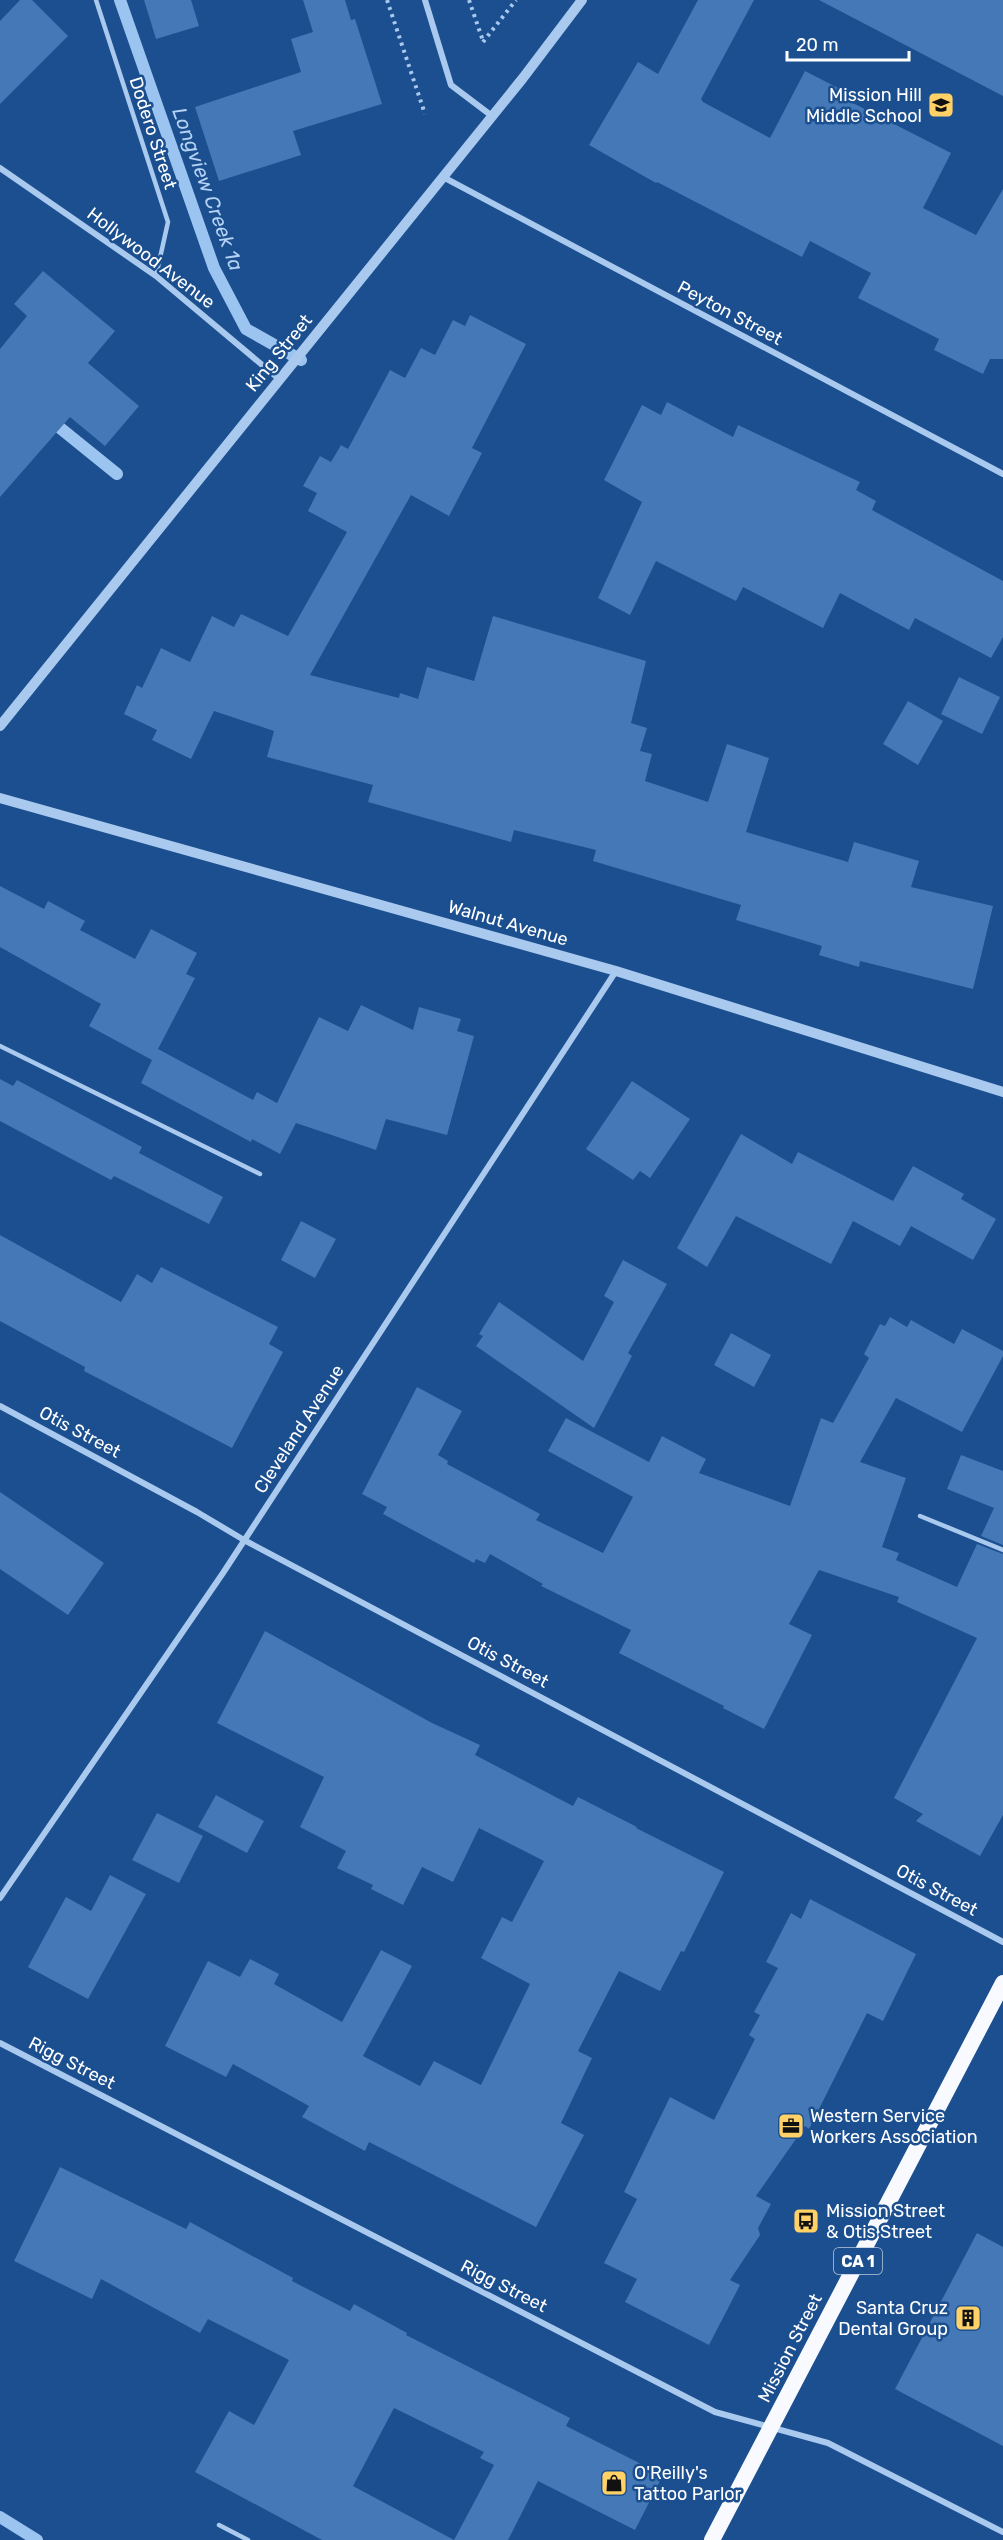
<svg xmlns="http://www.w3.org/2000/svg" width="1003" height="2540" font-family="Rubik,sans-serif">
	<style>
		.lines { fill: none; stroke-linecap: round; stroke-linejoin: round }
		.stream { stroke: #9cc4f0; stroke-width: 12 }
		.building { fill: #4478b7 }
		.path { stroke: #a9c9ee; stroke-width: 4; stroke-dasharray: 3 4.5; stroke-linecap: butt }
		.service { stroke: #a9c9ee; stroke-width: 4.5 }
		.minor { stroke: #a9c9ee; stroke-width: 6 }
		.tertiary { stroke: #a9c9ee; stroke-width: 10 }
		.trunk { stroke: #f8faff; stroke-width: 16 }
		.labels { text-anchor: middle; stroke-width: 5; stroke-linejoin: round; paint-order: stroke }
		.shield { fill: #1b4f8f; stroke: #bbcadd; stroke-width: 1.5 }
		.shield-label { font-size: 16px; font-weight: bold; fill: #fff }
		.poi-label { font-size: 18px; fill: #fff; stroke: #1b4f8f; text-anchor: start }
		.street-label { font-size: 18px; fill: #fff; stroke: #1b4f8f }
		.water-label { font-size: 20px; font-style: italic; fill: #b5d3f5; stroke: #1b4f8f }
	</style>
	<rect width="100%" height="100%" fill="#1b4f8f"/>
	<g class="lines">
		<path class="stream" d="M120,0L214,268L246,329L301,360
			M49,419L117,474
			M0,2517L37,2540"/>
	</g>
	<path class="building" d="M20,0H32L68,36L0,104V21Z
		M144,0H191L199,26L156,39Z
		M303,0H345L351,20L355,19L382,104L293,131L301,155L219,181L195,107L301,72L291,39L313,32Z
		M698,0H754L701,99L703,102L770,138L805,71L846,92L843,98L951,153L923,208L976,235L1003,189V359H990L983,374L934,350L939,339L858,298L871,273L810,241L802,257L657,182L656,183L589,145L638,62L658,74Z
		M819,0H1003V96Z
		M43,271L115,331L88,363L139,406L105,446L70,417L0,497V349L27,316L14,304Z
		M470,315L526,344L472,448L482,453L449,516L411,495L310,675L399,698L400,693L418,699L427,667L474,681L493,616L646,661L631,723L647,728L640,751L652,754L645,781L708,802L727,744L769,758L746,832L848,862L854,842L919,861L911,887L993,906L973,989L860,961L859,967L819,955L822,946L736,920L741,905L593,861L596,850L514,830L511,842L368,802L373,785L267,757L274,731L214,711L191,759L152,740L157,730L124,714L137,685L142,688L161,648L190,662L212,616L234,627L241,614L288,636L347,532L308,511L317,493L303,486L320,456L331,462L341,445L348,449L390,370L405,378L421,348L435,355L453,320L465,326Z
		M667,402L733,437L738,425L860,482L856,490L876,501L872,510L1003,581V637L991,658L915,618L909,630L840,593L823,628L743,587L736,601L656,561L630,615L598,598L642,502L604,480L642,405L661,415Z
		M959,677L1000,697L982,734L941,714Z
		M908,701L943,721L918,765L883,744Z
		M0,886L44,909L48,901L85,921L80,930L135,959L151,929L197,953L186,974L195,978L158,1049L253,1100L257,1092L277,1103L319,1017L348,1031L361,1005L413,1030L419,1007L461,1019L457,1031L474,1036L447,1135L386,1119L376,1150L296,1123L280,1154L252,1139L251,1142L141,1083L152,1060L89,1026L101,1004L0,947Z
		M0,1079L13,1086L17,1080L142,1147L139,1153L223,1197L209,1224L114,1176L111,1180L0,1121Z
		M632,1081L690,1119L650,1178L640,1171L633,1180L586,1149Z
		M741,1134L792,1164L798,1152L893,1201L913,1166L964,1194L961,1199L996,1219L973,1260L911,1226L900,1246L853,1221L831,1264L736,1216L707,1267L677,1248Z
		M301,1221L336,1239L315,1278L281,1260Z
		M0,1235L121,1302L137,1274L152,1283L161,1267L278,1327L269,1344L283,1352L232,1448L84,1371L85,1367L0,1321Z
		M623,1260L667,1284L628,1353L632,1356L594,1428L476,1346L483,1336L479,1334L499,1302L583,1361L614,1302L604,1296Z
		M890,1317L907,1327L911,1320L954,1344L962,1329L1003,1351V1356L962,1432L896,1398L860,1462L906,1478L882,1547L899,1553L896,1560L957,1587L977,1544L1003,1554V1815L980,1856L916,1821L923,1814L894,1798L977,1638L897,1602L899,1597L819,1570L789,1624L812,1635L764,1729L723,1708L724,1706L619,1653L631,1630L541,1586L543,1584L490,1554L485,1563L476,1559L474,1563L383,1514L387,1507L362,1494L417,1387L462,1411L438,1455L448,1461L447,1464L540,1514L536,1520L603,1553L633,1497L548,1451L566,1418L649,1462L662,1436L706,1459L699,1473L790,1506L821,1418L833,1423L869,1358L864,1354L880,1324L885,1326Z
		M731,1333L771,1355L754,1387L714,1365Z
		M961,1455L1003,1471V1545L981,1536L994,1508L947,1489Z
		M0,1492L104,1563L68,1615L0,1569Z
		M265,1631L432,1723L480,1745L475,1755L573,1806L578,1797L637,1827L636,1828L724,1872L684,1952L681,1951L660,1991L619,1971L578,2051L592,2058L561,2123L584,2135L536,2227L369,2142L365,2151L302,2117L309,2106L233,2064L226,2077L165,2046L208,1961L240,1977L250,1959L279,1974L274,1984L342,2022L381,1950L412,1966L363,2056L420,2086L434,2061L481,2085L530,1984L481,1958L502,1917L512,1922L544,1861L479,1828L453,1882L422,1867L403,1905L371,1889L373,1885L337,1868L346,1851L300,1827L324,1777L217,1723Z
		M216,1795L264,1821L247,1853L198,1827Z
		M157,1813L203,1836L179,1883L132,1860Z
		M110,1875L146,1894L88,1999L28,1967L66,1897L91,1911Z
		M810,1899L916,1954L883,2021L867,2013L809,2129L805,2126L756,2196L771,2204L758,2228L760,2235L730,2280L740,2285L709,2345L625,2302L637,2279L604,2263L637,2199L624,2192L670,2097L714,2120L755,2039L749,2035L760,2015L754,2012L778,1968L766,1962L791,1913L801,1919Z
		M60,2167L186,2229L190,2222L293,2278L292,2281L350,2311L354,2304L407,2333L406,2335L570,2418L566,2426L663,2475L635,2530L538,2481L508,2540H454L494,2465L480,2458L484,2452L394,2408L353,2486L454,2540H322L195,2472L229,2411L254,2425L289,2360L208,2319L200,2333L101,2279L92,2299L14,2261Z
		M977,2233L1003,2247V2446L895,2389Z"/>
	<g class="lines">
		<path class="path" d="M387,0L425,114
			M469,0L483,41
			M483,42L516,0
			M654,2491L670,2499"/>
		<path class="service" d="M96,0L168,222L156,276
			M0,1046L260,1174
			M920,1516L1003,1550
			M219,2525L248,2540"/>
		<path class="minor" d="M425,0L451,85L492,116
			M0,168L156,276L279,379
			M443,177L1003,474
			M0,1406L197,1512L244,1540L1003,1942
			M0,1898L223,1573L616,971
			M0,2043L715,2412L828,2443L1003,2532"/>
		<path class="tertiary" d="M0,726L523,78L582,0
			M0,798L616,971L1003,1092"/>
		<path class="trunk" d="M712,2540L1003,1983"/>
	</g>
	<defs>
		<symbol id="school-square" viewBox="-11 -11 22 22"><rect x="-9" y="-9" width="18" height="18" rx="4" fill="#ffd166" stroke="#1b4f8f"/><path d="M0-5L7-2L0 1L-7-2ZM-4 1L0 2.5L4 1V4Q0 6-4 4Z" fill="#111"/></symbol>
		<symbol id="office-square" viewBox="-11 -11 22 22"><rect x="-9" y="-9" width="18" height="18" rx="4" fill="#ffd166" stroke="#1b4f8f"/><path d="M-6-3h4V-5.5h4V-3h4V5H-6ZM-1-4.5V-3h2v-1.5ZM-6 0V1H6V0Z" fill="#111"/></symbol>
		<symbol id="bus-square" viewBox="-11 -11 22 22"><rect x="-9" y="-9" width="18" height="18" rx="4" fill="#ffd166" stroke="#1b4f8f"/><path d="M-5-6H5V4H4V6H2V4H-2V6H-4V4H-5ZM-3.5-4V0h7V-4ZM-3.5 1.2v1.5H-2V1.2ZM2 1.2v1.5H3.5V1.2Z" fill="#111"/></symbol>
		<symbol id="building-square" viewBox="-11 -11 22 22"><rect x="-9" y="-9" width="18" height="18" rx="4" fill="#ffd166" stroke="#1b4f8f"/><path d="M-4-6H4V6H1V3H-1V6H-4ZM-2.5-4.3h1.7v1.8h-1.7ZM.8-4.3h1.7v1.8H.8ZM-2.5-1h1.7V.8h-1.7ZM.8-1h1.7V.8H.8Z" fill="#111"/></symbol>
		<symbol id="shop-square" viewBox="-11 -11 22 22"><rect x="-9" y="-9" width="18" height="18" rx="4" fill="#ffd166" stroke="#1b4f8f"/><path d="M-5-2.5h2.3a2.7 3.5 0 0 1 5.4 0H5L5.5 6h-11ZM-1.5-2.5h3a1.5 2.3 0 0 0-3 0Z" fill="#111"/></symbol>
	</defs>
	<g fill-rule="evenodd">
		<use href="#school-square" x="926" y="90" width="30" height="30"/>
		<use href="#office-square" x="776" y="2111" width="30" height="30"/>
		<use href="#bus-square" x="791" y="2206" width="30" height="30"/>
		<use href="#building-square" x="953" y="2303" width="30" height="30"/>
		<use href="#shop-square" x="599" y="2468" width="30" height="30"/>
	</g>
	<g class="labels">
		<rect class="shield" x="834" y="2248" width="48" height="26" rx="4.5"/>
		<g class="shield-label">
			<text x="858" y="2267">CA 1</text>
		</g>
		<g class="poi-label">
			<text x="922" y="101" text-anchor="end">Mission Hill<tspan x="922" dy="21">Middle School</tspan></text>
			<text x="810" y="2122">Western Service<tspan x="810" dy="21">Workers Association</tspan></text>
			<text x="826" y="2217">Mission Street<tspan x="826" dy="21">&amp; Otis Street</tspan></text>
			<text x="948" y="2314" text-anchor="end">Santa Cruz<tspan x="948" dy="21">Dental Group</tspan></text>
			<text x="634" y="2479">O'Reilly's<tspan x="634" dy="21">Tattoo Parlor</tspan></text>
		</g>
		<g class="street-label">
			<text transform="translate(153 133) rotate(72)" y="6">Dodero Street</text>
			<text transform="translate(151 258) rotate(37)" y="6">Hollywood Avenue</text>
			<text transform="translate(730 313) rotate(28)" y="6">Peyton Street</text>
			<text transform="translate(279 353) rotate(-51)" y="6">King Street</text>
			<text transform="translate(508 923) rotate(16)" y="6">Walnut Avenue</text>
			<text transform="translate(299 1429) rotate(-57)" y="6">Cleveland Avenue</text>
			<text transform="translate(80 1432) rotate(28)" y="6">Otis Street</text>
			<text transform="translate(508 1662) rotate(28)" y="6">Otis Street</text>
			<text transform="translate(937 1890) rotate(28)" y="6">Otis Street</text>
			<text transform="translate(72 2063) rotate(27)" y="6">Rigg Street</text>
			<text transform="translate(504 2286) rotate(27)" y="6">Rigg Street</text>
			<text transform="translate(790 2348) rotate(-63)" y="6">Mission Street</text>
		</g>
		<g class="water-label">
			<text transform="translate(208 189) rotate(70)" y="7">Longview Creek 1a</text>
		</g>
	</g>
	<path d="M787 51v9h122v-9" fill="none" stroke="#ffffff" stroke-width="3"/>
	<text x="796" y="51" font-size="18" fill="#ffffff" stroke="#1b4f8f" stroke-width="4.5" paint-order="stroke">20 m</text>
</svg>
